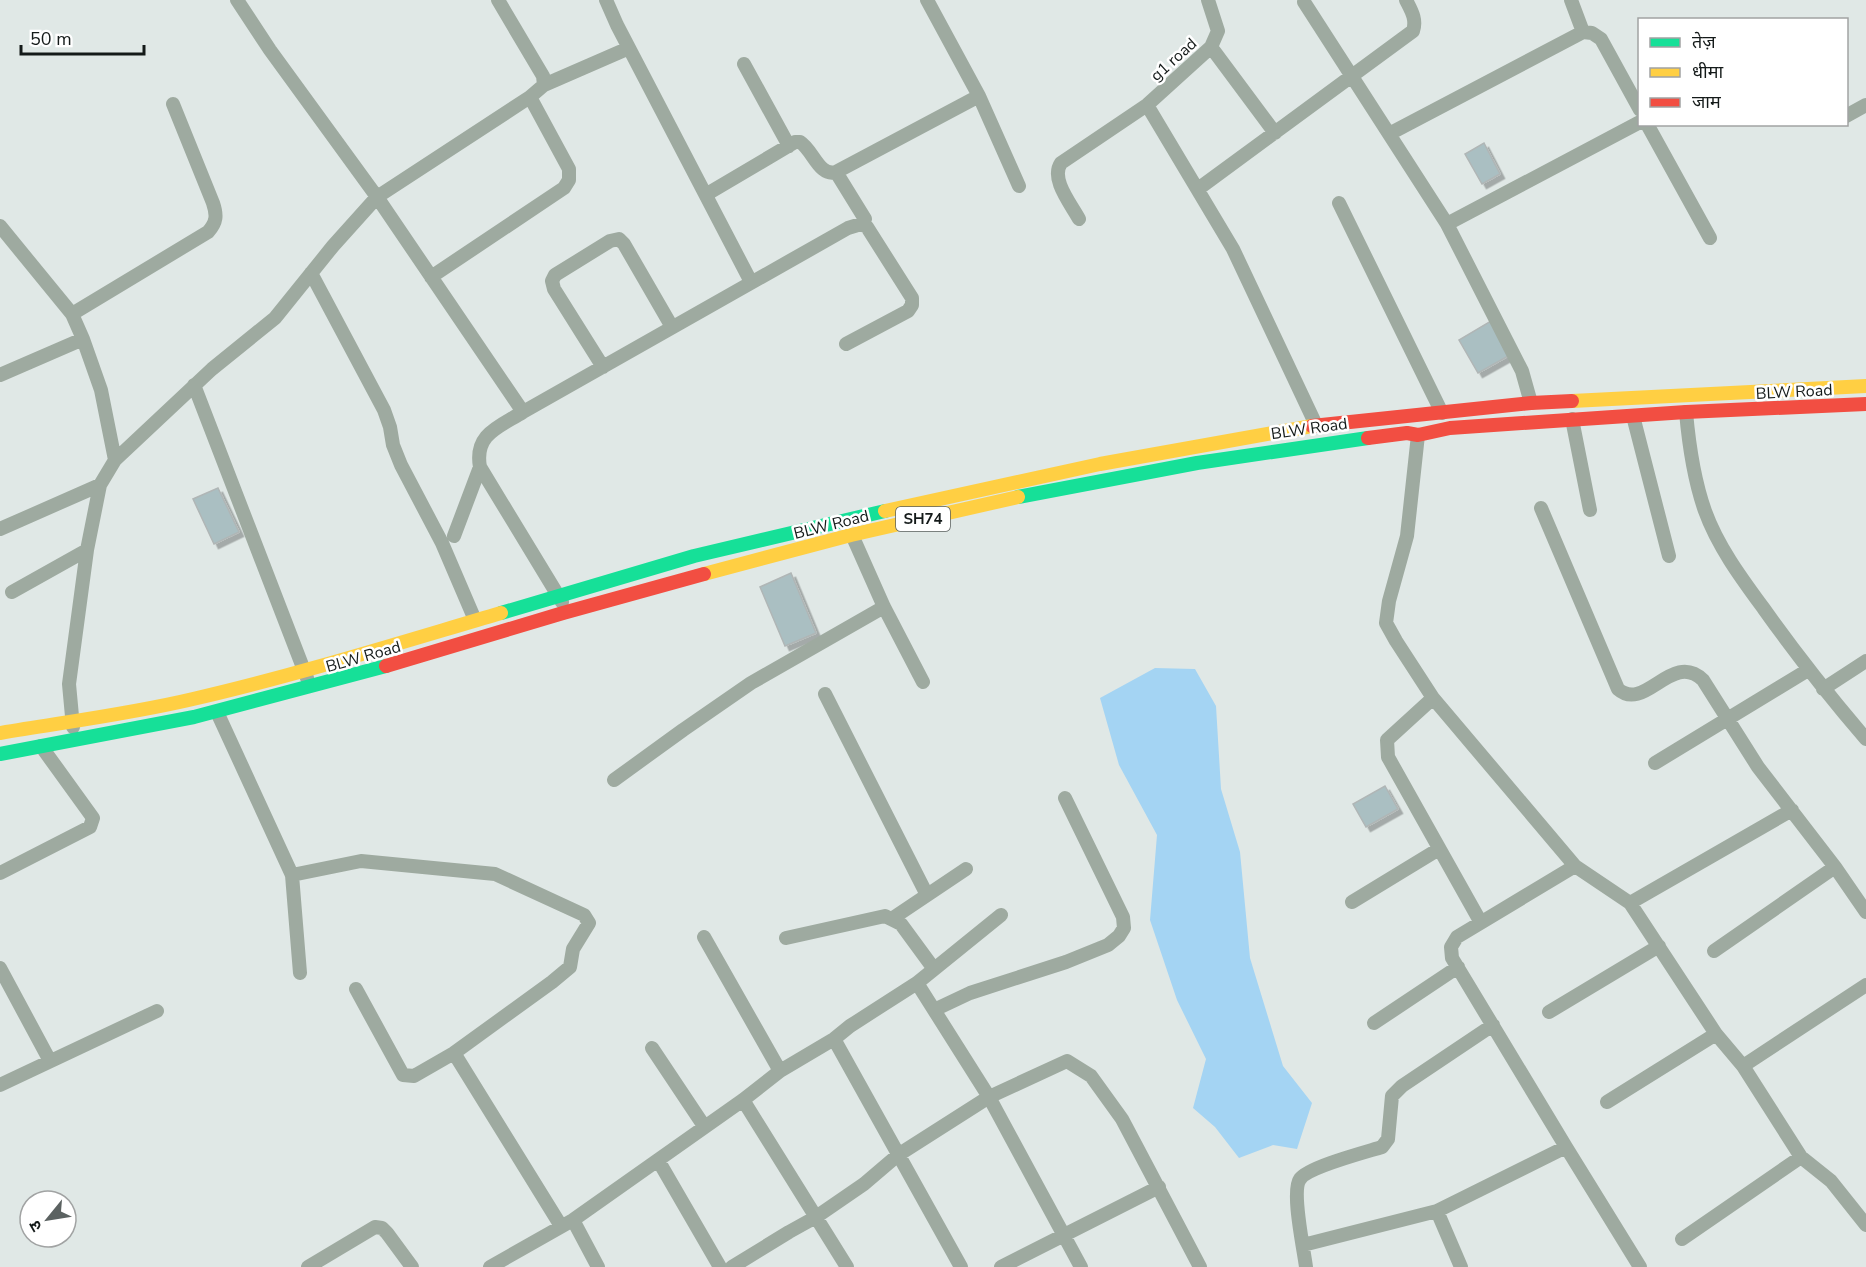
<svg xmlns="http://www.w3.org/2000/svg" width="1866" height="1267" font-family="'Nunito Sans','Noto Sans Devanagari',sans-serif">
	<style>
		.water { fill: #a4d4f3 }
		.building { fill: #aabfc2; stroke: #b0b6b6; stroke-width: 1.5; filter: url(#shadow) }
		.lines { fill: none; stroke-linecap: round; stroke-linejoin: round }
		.street { stroke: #9eaaa0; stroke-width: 14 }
		.fast { stroke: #16e098; stroke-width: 14 }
		.slow { stroke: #ffcf43; stroke-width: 14 }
		.jam { stroke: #f24e42; stroke-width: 14 }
		.labels { text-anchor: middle; stroke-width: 5; stroke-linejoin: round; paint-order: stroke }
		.shield { fill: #fff; stroke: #5a5f5e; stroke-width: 1.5 }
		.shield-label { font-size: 15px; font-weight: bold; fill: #141a19 }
		.street-label { font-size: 16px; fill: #141a19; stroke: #fff }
	</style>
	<defs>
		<filter id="shadow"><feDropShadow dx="4.5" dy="4.5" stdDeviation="0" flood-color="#0004"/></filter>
	</defs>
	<rect width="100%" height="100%" fill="#e0e8e6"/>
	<path class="water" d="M1155,668L1195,669L1216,706L1221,789L1240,852L1250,958L1283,1066L1312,1103L1297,1149L1273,1145L1239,1158L1215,1127L1193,1108L1206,1059L1177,1000L1150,920L1157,835L1119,765L1100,698Z"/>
	<path class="building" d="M1484,143L1500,174L1482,184L1465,154Z
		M1491,321L1510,355L1478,373L1459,340Z
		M218,488L239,532L214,544L193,499Z
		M791,573L816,633L785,646L760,587Z
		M1385,786L1398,809L1366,827L1353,804Z"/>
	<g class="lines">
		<path class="street" d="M237,0L270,50L377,197L523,412
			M606,0L617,25L751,282
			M927,0L979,96L1019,186
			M1571,0L1583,32
			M1304,2L1447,224L1522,371L1531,403
			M1211,47L1275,133
			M744,64L789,146
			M544,85L629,48
			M1147,105L1233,249L1316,425
			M1846,116L1866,105
			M1647,124L1710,238
			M1389,134L1583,32L1592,33L1601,39L1640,110
			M836,172L865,219
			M1198,189L1413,31C1417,19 1411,10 1406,0
			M707,194L795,142H800C813,150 819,177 836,172L979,96
			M1339,203L1442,413
			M1079,219C1071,204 1050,179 1061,163L1147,105L1211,47L1218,31L1208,0
			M1447,224L1640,122
			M0,226L72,314L83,339L101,390L115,460
			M311,273L384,410L390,427L393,445L401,465L442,543L475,620
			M431,277L564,188L569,180V169L530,97
			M72,314L208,232C217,222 217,215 213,203L173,104
			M603,367L554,289L552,281L555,275L610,241L619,239L624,244L672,327
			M0,375L83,339
			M194,385L307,678
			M1686,412C1689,446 1694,480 1705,511C1718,547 1742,579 1764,609C1796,654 1830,697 1866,739
			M1633,416L1669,556
			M1572,419L1590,510
			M1418,435L1407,536L1389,601L1386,623L1396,641L1433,698L1575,866L1630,903L1716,1034L1743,1066L1801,1157L1831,1181L1866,1225
			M1541,508L1618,689C1645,713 1672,650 1703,680L1758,767L1835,867L1866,912
			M0,529L100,485
			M852,535L884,607L923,682
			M454,536L480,467
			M12,592L87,550
			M562,602L480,467C474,434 499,427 523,412L848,228L861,224L867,227L912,298V305L908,311L846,344
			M1823,689L1866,661
			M825,694L927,895
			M1433,698L1387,740L1388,757L1480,921
			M217,712L292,875L300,973
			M73,727L69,684L87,550L100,485L115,460L212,369L275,318L333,246L377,197L530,97L544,85L543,76L498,0
			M1655,763L1808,670
			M614,780L683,730L751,683L884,607
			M1575,866L1457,937L1451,947L1452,958L1566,1147L1640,1267
			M0,873L90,827L93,818L41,746
			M292,875L361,861L495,874L584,915L589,923L573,949L570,967L552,982L454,1053L414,1076L403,1075L356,989
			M1352,902L1439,849
			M1630,903L1792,810
			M893,918L966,869
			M704,937L780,1071
			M786,938L885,916L901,924L934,969
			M1714,951L1835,867
			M0,968L50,1061
			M917,983L989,1097L1081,1267
			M934,1010L970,993L1066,962L1108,945L1119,936L1124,928L1123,917L1065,798
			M1549,1012L1659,946
			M1374,1023L1458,967
			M834,1039L961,1267
			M652,1048L704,1126
			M454,1053L561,1226
			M1743,1066L1866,985
			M0,1085L157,1011
			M743,1100L847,1267
			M1607,1102L1716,1034
			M658,1160L720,1267
			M1437,1211L1461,1267
			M573,1220L598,1267
			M1682,1239L1801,1157
			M1303,1245L1437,1211L1566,1147
			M308,1267L375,1227L382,1228L387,1233L412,1267
			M490,1267L573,1220L743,1100L780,1071L834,1039L850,1026L917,983L1001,915
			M732,1267L789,1232L816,1217L864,1184L898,1155L989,1097L1067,1061L1091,1076L1122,1119L1200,1267
			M1001,1267L1159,1187
			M1306,1267C1304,1250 1291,1191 1300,1179C1308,1167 1366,1152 1382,1147L1388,1139L1392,1096L1402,1086L1493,1025"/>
		<path class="fast" d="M1018,497L1197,463L1368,438
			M501,613L694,556L885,511
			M0,754L194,717L386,666"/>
		<path class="slow" d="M1572,401L1866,386
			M885,511L1100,464L1312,426
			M704,574L851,535L1018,497
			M0,733C65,722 130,714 193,699C297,675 399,643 501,613"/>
		<path class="jam" d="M1312,426L1531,403L1572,401
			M1368,438L1407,433L1418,435L1450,428L1686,412L1866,404
			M386,666L563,613L704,574"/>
	</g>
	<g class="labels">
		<rect class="shield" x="896" y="507" width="54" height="24" rx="4.5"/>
		<g class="shield-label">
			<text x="923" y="524">SH74</text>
		</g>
		<g class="street-label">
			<text transform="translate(1173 59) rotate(-42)" y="6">g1 road</text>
			<text transform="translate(1794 391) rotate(-3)" y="6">BLW Road</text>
			<text transform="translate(1309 428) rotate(-8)" y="6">BLW Road</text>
			<text transform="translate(831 524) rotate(-14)" y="6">BLW Road</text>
			<text transform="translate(363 656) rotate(-16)" y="6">BLW Road</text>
		</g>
	</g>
	<rect x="1638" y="18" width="210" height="108" fill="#ffffff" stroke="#a1a3a3" stroke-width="1.5"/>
	<rect x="1650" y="38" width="30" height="9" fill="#16e098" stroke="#a1a3a3" stroke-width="1.5"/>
	<text x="1692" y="48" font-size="18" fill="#141a19">तेज़</text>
	<rect x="1650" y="68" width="30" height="9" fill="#ffcf43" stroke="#a1a3a3" stroke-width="1.5"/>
	<text x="1692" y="78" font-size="18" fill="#141a19">धीमा</text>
	<rect x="1650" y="98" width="30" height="9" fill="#f24e42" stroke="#a1a3a3" stroke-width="1.5"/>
	<text x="1692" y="108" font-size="18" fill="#141a19">जाम</text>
	<g transform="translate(48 1219) rotate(240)"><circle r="28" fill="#ffffff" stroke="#a1a3a3" stroke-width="1.5"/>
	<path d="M0-4.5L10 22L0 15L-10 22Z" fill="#5b6261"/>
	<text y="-9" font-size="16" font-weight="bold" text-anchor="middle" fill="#141a19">उ</text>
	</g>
	<path d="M21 45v9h123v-9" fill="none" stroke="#141a19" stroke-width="3"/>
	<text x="30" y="45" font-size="18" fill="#141a19" stroke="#ffffff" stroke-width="4.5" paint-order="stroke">50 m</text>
</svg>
